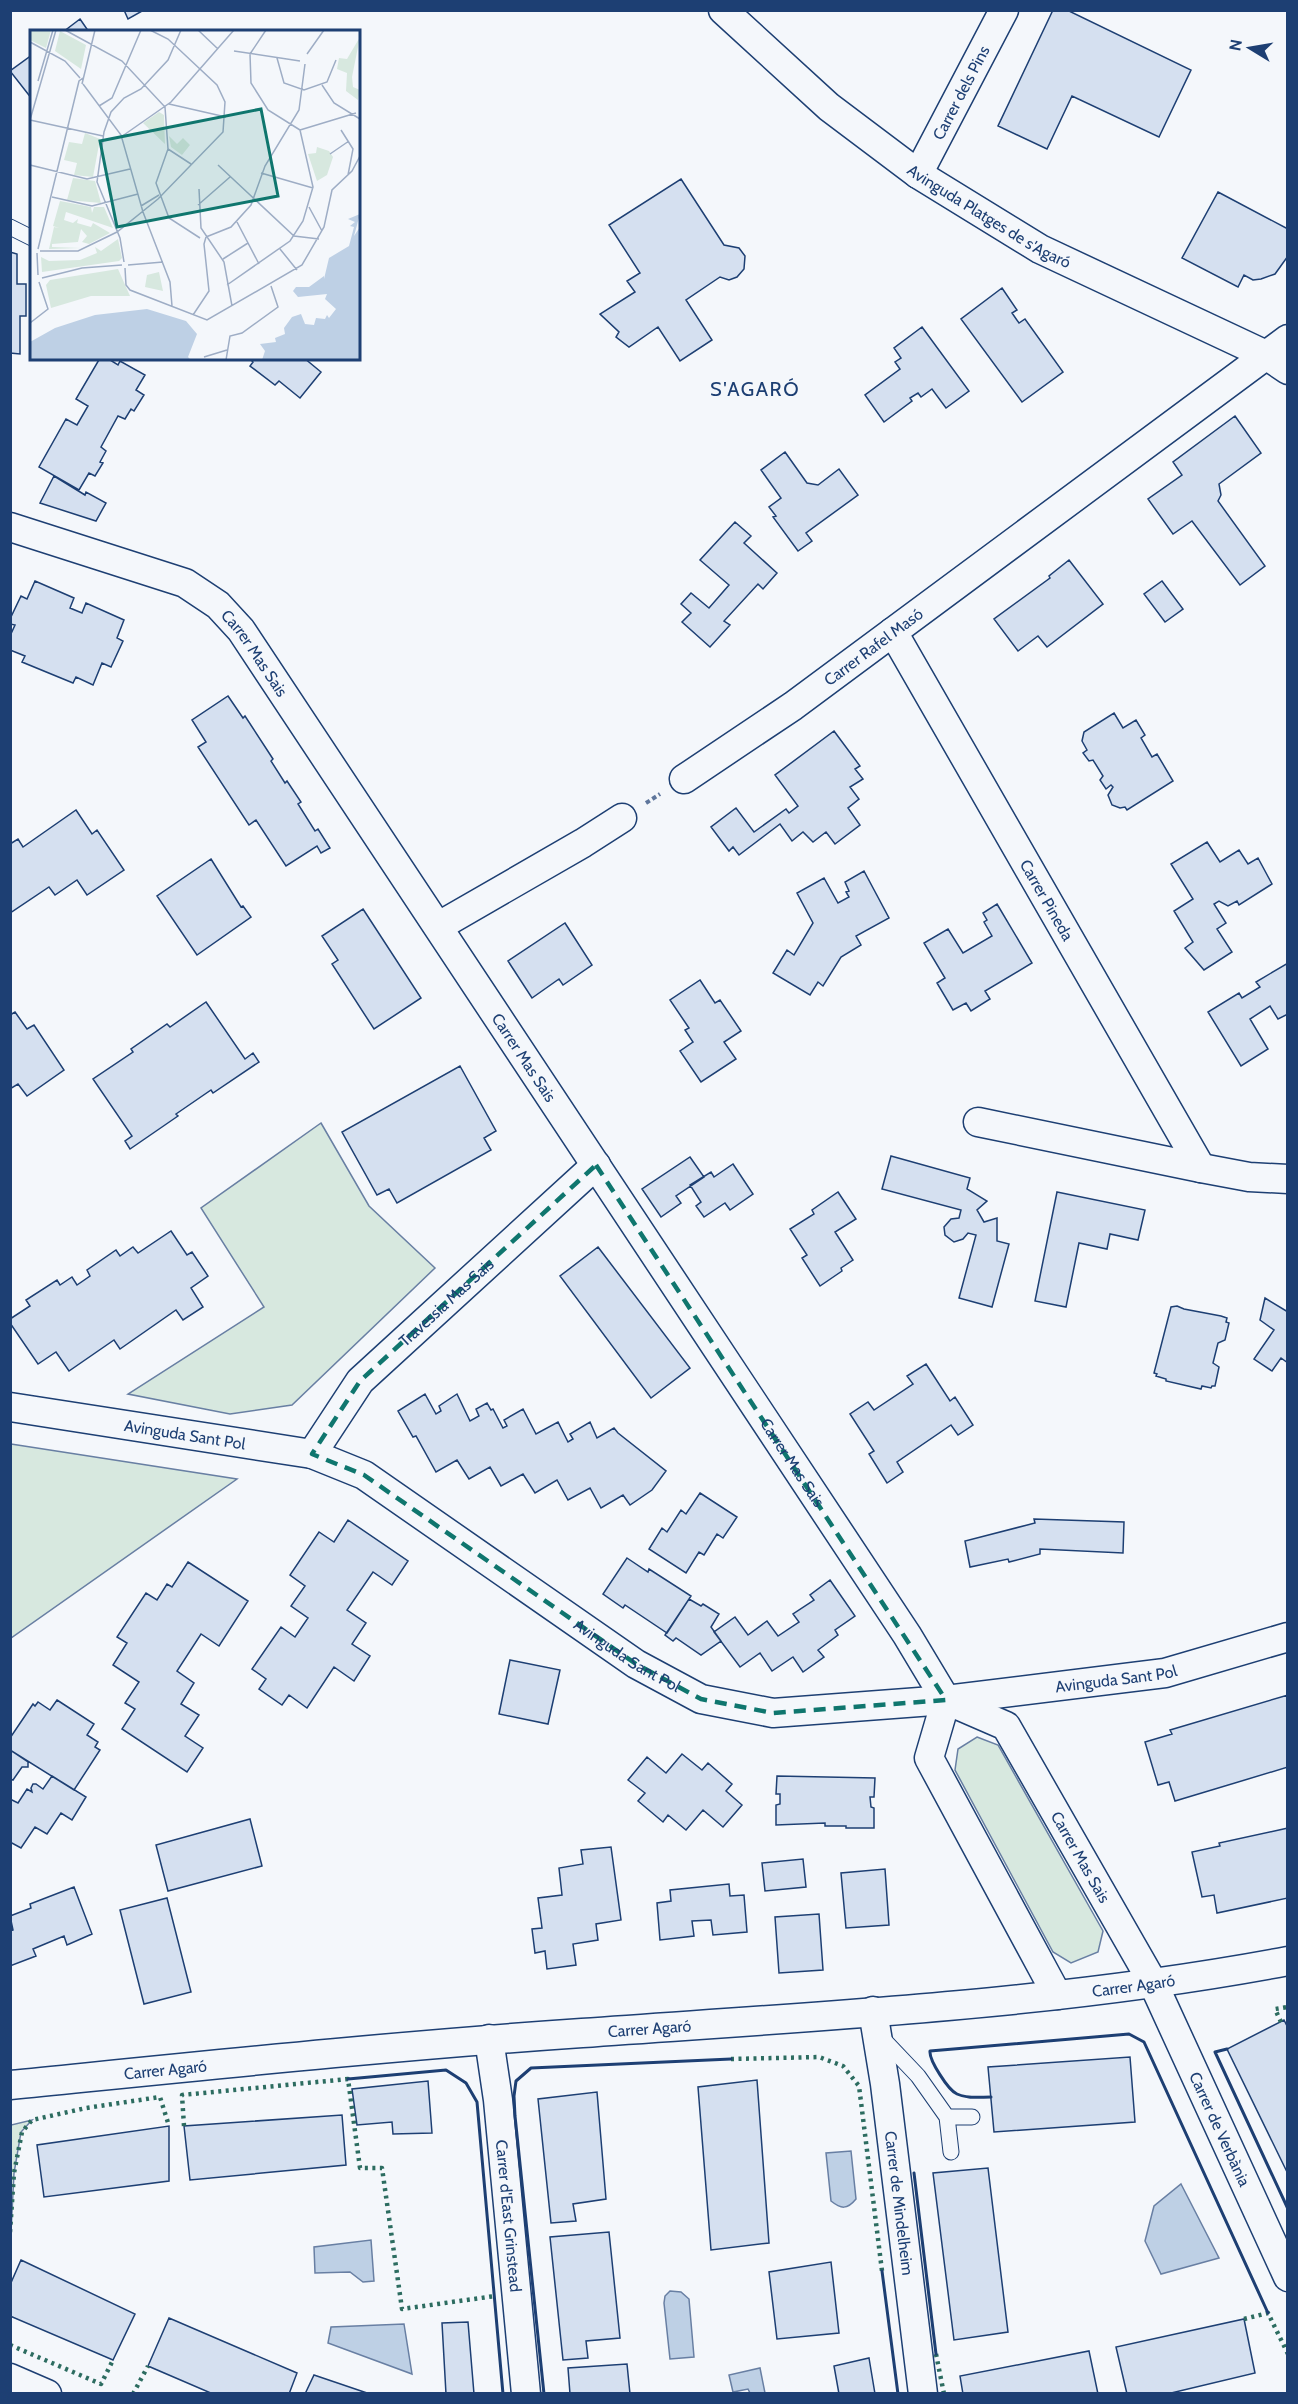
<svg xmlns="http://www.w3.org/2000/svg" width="1298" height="2404" font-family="Cabin,sans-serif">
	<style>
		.green { fill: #d7e8df; stroke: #687fa3; stroke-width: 1.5 }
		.water { fill: #bed0e5; stroke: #687fa3; stroke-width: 1.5 }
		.building { fill: #d5e0f0; stroke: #1d3f73; stroke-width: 1.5 }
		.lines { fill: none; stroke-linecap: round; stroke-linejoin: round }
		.service-casing { stroke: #1d3f73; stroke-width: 17 }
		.minor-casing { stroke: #1d3f73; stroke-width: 31 }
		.path { stroke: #5e769c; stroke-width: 4; stroke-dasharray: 4.5 3; stroke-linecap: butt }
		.service { stroke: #f4f7fb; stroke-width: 15 }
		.minor { stroke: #f4f7fb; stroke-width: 28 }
		.hedge { stroke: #2c6c60; stroke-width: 4.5; stroke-dasharray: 3 4.5; stroke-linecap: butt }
		.wall { stroke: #1d3f73; stroke-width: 3 }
		.marked { fill: none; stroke: #0f766e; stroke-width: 4.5; stroke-dasharray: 12 8; stroke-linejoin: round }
		.labels { text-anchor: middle; stroke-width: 4.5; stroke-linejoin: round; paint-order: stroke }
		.street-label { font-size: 16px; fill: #1d3f73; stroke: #f4f7fb }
		.quarter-label { font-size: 20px; letter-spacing: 1.5px; fill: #1d3f73; stroke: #f4f7fb }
		.inset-road { fill: none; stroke: #9eadc5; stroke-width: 1.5 }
		.view { fill: #0f766e; fill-opacity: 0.15; stroke: #0f766e; stroke-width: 3 }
		.inset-edge { fill: none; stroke: #1d3f73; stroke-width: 3 }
	</style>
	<rect width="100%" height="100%" fill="#f4f7fb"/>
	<path class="green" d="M321,1123L369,1206L435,1268L292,1405L230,1414L128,1394L264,1307L201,1208Z
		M11,1444L237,1479L11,1638Z
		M977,1737L998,1745L1103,1931L1098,1952L1071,1963L1053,1952L955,1770L958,1749Z
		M32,2120L21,2132L14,2173L11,2232V2125Z"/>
	<path class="water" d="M851,2151L856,2199C847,2210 841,2209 831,2201L826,2153Z
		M1181,2184L1219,2258L1161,2274L1145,2241L1154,2206Z
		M371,2240L374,2281L363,2282L350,2272L315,2273L314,2247Z
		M670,2291L681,2292L689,2299L694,2357L670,2359L664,2303L665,2296Z
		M404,2324L412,2374L328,2343L331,2327Z
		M760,2368L765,2393H750L748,2389L733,2392L729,2375Z"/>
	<path class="building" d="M124,10H144L128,19Z
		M1053,10H1067L1191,70L1159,137L1072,96L1047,149L998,126Z
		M80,19L89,32H63Z
		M32,55V99L10,71Z
		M681,179L724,245L739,248L745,256L744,269L737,277L729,280L720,277L686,300L712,340L680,361L658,327L629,347L616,337L619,332L600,314L635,292L627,281L640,273L609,225Z
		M1218,192L1288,229V256L1275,274L1261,279L1253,280L1244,275L1238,287L1182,258Z
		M10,252L17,254V284H26V316H20V354L10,353Z
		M1002,288L1017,310L1012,313L1019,323L1025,319L1063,372L1022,402L961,319Z
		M922,327L969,391L946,408L932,389L921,397L918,393L910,398L912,401L884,422L865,395L900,369L895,362L901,358L894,348Z
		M100,358H107L118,365L120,361L145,375L136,390L144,395L134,411L131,409L125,419L118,416L101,447L106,451L100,462L103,463L95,476L89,473L79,490L39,467L66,419L77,425L88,406L76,399Z
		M249,358H304L321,372L300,398L279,381L275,385L250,366L253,362Z
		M1235,416L1261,453L1219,484L1221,495L1218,501L1265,566L1240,585L1192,521L1173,534L1148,499L1182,475L1173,462Z
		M785,452L807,483L818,485L839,469L858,495L806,533L812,541L798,551L773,517L776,516L769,507L781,498L761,470Z
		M54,476L85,495L86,492L106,503L96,521L40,503Z
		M735,522L751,536L744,543L777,573L763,589L758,584L724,621L730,625L710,647L682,622L691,613L681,604L691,593L709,608L729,585L700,560Z
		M1069,560L1103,604L1047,647L1038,636L1018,651L994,619L1050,578L1049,576Z
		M35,581L74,598L70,608L82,613L86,603L124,620L117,638L123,641L111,667L102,663L93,685L76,677L73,683L22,662L25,656L10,650V636L15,625L10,624V619L21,596L27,599Z
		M1162,581L1183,609L1165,622L1144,594Z
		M228,696L243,718L245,716L273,759L271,761L285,783L287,781L301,802L298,804L315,831L318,829L330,848L321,853L317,846L286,866L256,820L249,825L198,747L206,742L192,720Z
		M1114,713L1123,728L1136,720L1145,735L1141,738L1152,757L1157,754L1173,781L1127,810L1125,807L1120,808L1112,805L1108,795L1113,787L1111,785L1106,789L1100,780L1103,776L1093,760L1089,761L1083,753L1087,750L1082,741L1084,732Z
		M834,731L860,766L855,769L863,779L850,787L859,799L848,808L860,825L835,844L826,832L813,842L803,832L792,841L780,824L739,855L733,847L729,851L711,827L736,808L754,832L786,809L789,813L798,806L775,775Z
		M76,810L92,834L97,830L124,870L87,895L77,880L55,895L49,887L10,913V844L18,839L23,847Z
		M1207,842L1220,862L1239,850L1248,864L1258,858L1272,884L1239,905L1237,901L1228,906L1219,901L1214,904L1226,923L1217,929L1232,952L1204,970L1185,948L1193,942L1174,911L1193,899L1171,864Z
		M211,859L241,907L243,906L251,917L197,955L157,896Z
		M864,871L889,918L856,936L861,945L841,957L823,986L818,982L810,995L773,973L787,950L794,955L813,923L797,893L824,878L838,903L849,897L846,892L849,891L845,882Z
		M997,904L1032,963L985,991L990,999L971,1011L966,1003L953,1010L937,983L945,978L924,943L948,929L963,953L992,936L984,922L987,920L983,913Z
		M363,909L421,998L374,1029L332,964L338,960L322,936Z
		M565,923L592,965L563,985L559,979L532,998L508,961Z
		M1288,963V1014L1278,1019L1270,1006L1250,1019L1268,1049L1241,1066L1208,1012L1239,993L1242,998L1260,987L1256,982Z
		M700,980L715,1003L720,1000L741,1031L724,1042L736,1059L701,1082L680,1051L693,1042L685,1030L689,1028L670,1000Z
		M206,1002L245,1059L253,1053L259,1062L213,1093L211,1090L176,1114L178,1116L130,1149L125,1141L132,1136L93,1079L133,1052L131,1049L167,1024L170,1027Z
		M15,1012L27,1029L34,1025L64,1070L27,1096L18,1084L10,1089V1015Z
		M460,1066L496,1131L484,1138L491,1150L397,1203L389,1189L377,1195L342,1132Z
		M891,1156L970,1178L967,1189L987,1201L977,1210L984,1222L997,1218V1241L1009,1244L992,1307L959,1298L976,1235L968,1233L963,1239L954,1242L945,1235L944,1227L951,1219L959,1218L961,1210L882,1189Z
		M690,1157L704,1177L676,1196L681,1203L661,1217L642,1189Z
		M733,1164L753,1194L730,1210L725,1203L704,1217L696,1206L701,1202L690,1185L711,1172L714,1177Z
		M838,1192L856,1219L835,1232L853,1260L841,1268L842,1271L820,1286L802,1258L807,1255L790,1229L814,1214L812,1210Z
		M1057,1192L1145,1210L1138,1240L1110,1234L1107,1249L1079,1243L1066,1307L1035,1301Z
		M171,1231L187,1255L192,1252L208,1276L191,1288L203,1307L183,1320L176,1310L120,1349L114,1340L69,1371L56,1352L38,1364L10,1323V1319L30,1306L26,1300L57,1280L60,1285L72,1277L77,1285L90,1276L87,1270L116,1250L120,1256L133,1247L138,1253Z
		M598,1247L690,1368L651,1398L560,1276Z
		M1265,1298L1288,1312V1363L1281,1358L1272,1371L1254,1359L1274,1330L1260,1320Z
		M1177,1306L1184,1309L1221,1316L1227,1318L1226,1322L1229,1323L1225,1340L1218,1343L1213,1363L1219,1367L1215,1386H1212L1211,1388L1202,1386L1201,1389L1166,1381V1379L1156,1376L1157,1374L1154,1373L1171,1307Z
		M926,1364L950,1401L955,1397L973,1425L958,1435L951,1425L897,1462L903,1472L887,1483L869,1454L874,1451L850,1414L868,1402L874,1410L913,1384L907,1376Z
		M425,1394L436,1414L441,1411L439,1406L457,1394L470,1421L479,1416L476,1409L487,1403L491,1410L493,1409L503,1428L507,1426L504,1420L523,1409L536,1434L558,1422L568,1442L573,1439L570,1434L590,1422L597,1438L614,1428L618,1433L666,1471L652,1490L630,1505L623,1495L601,1508L590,1488L568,1500L557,1480L535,1493L523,1474L501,1486L490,1467L469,1479L457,1460L436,1472L416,1436L413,1437L398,1411Z
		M700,1493L737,1517L723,1538L717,1534L704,1555L699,1552L686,1573L649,1549L662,1528L667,1532L681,1510L686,1514Z
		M1034,1519L1124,1522L1123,1553L1040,1549V1554L1009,1562L1008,1559L970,1567L965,1541L1035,1523Z
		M348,1520L408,1561L392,1585L373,1572L347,1610L366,1623L352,1644L370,1656L354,1681L334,1667L307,1708L289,1695L282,1705L259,1689L266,1679L252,1669L281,1627L295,1637L308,1618L291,1606L305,1586L290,1575L319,1532L334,1542Z
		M627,1558L648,1572L649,1569L691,1596L667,1633L625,1605L623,1608L603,1594Z
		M188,1562L248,1601L219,1646L201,1634L177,1671L194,1683L181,1704L199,1715L185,1736L203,1748L187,1772L122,1729L135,1709L125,1703L139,1682L113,1665L127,1643L117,1637L146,1593L157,1600L167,1584L172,1587Z
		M830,1580L855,1616L835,1630L838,1635L818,1650L824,1657L803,1672L793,1657L772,1671L760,1653L740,1667L714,1632L735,1617L748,1635L767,1621L778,1636L799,1622L793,1614L814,1600L810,1595Z
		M689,1599L701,1606L703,1604L719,1614L711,1627L721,1641L701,1655L676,1638L673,1641L665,1635Z
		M510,1660L560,1670L548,1724L499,1714Z
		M1288,1695V1767L1175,1801L1169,1782L1158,1785L1145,1742L1172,1734L1170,1730Z
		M57,1700L94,1724L87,1735L98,1742L95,1747L100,1750L74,1790L10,1750V1738L33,1704L35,1706L38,1702L50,1710Z
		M10,1750L28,1762V1767H22L13,1780L10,1779Z
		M682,1754L702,1770L708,1763L732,1784L726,1791L742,1805L723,1827L703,1810L686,1830L668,1815L663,1822L638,1801L645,1793L628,1780L647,1757L666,1773Z
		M52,1776L86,1797L72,1820L61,1813L47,1834L35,1827L21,1848L10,1842V1799L18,1803L27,1789L32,1792L31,1788L33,1784H36L43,1789Z
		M777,1776L875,1778L874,1797H870L871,1807L874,1808V1828H846V1826H825V1823L776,1825V1805L780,1804V1794H776Z
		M250,1819L262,1866L168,1891L156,1845Z
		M1288,1828V1898L1217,1913L1214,1895L1202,1897L1192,1852L1220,1846L1219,1843Z
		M611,1847L621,1920L596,1924L598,1940L573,1944L576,1965L547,1969L545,1951L535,1953L532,1929L542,1928L538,1898L562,1895L559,1868L583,1864L581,1850Z
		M803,1859L806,1887L765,1891L762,1863Z
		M885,1869L889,1925L846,1928L841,1873Z
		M729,1884L730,1896L744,1895L747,1932L713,1935L711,1920L692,1921L694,1936L660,1940L657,1903L671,1901L670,1890Z
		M74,1887L92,1934L67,1945L64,1936L33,1949L36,1956L10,1966V1931L13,1930L10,1916L31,1908L30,1904Z
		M167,1898L191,1992L144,2004L120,1910Z
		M819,1914L823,1970L779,1973L775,1917Z
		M1284,2020L1288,2028V2174L1227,2049Z
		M1130,2057L1135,2122L994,2132L988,2067Z
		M757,2080L769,2243L711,2250L698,2087Z
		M428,2081L432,2133L393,2134L392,2122L357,2125L352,2089Z
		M597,2092L606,2199L573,2204L576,2221L551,2223L538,2099Z
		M342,2115L346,2165L190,2180L184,2126Z
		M169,2126V2181L44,2197L37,2145Z
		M988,2168L1008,2332L954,2340L933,2173Z
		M609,2232L620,2338L586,2341L588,2358L563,2360L550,2237Z
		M21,2260L135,2314L113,2360L10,2316V2285Z
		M831,2262L839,2333L777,2339L769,2272Z
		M169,2318L297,2373L289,2394H213L148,2366Z
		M1244,2319L1255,2373L1167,2394H1127L1116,2347Z
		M468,2322L474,2394H446L442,2323Z
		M1089,2351L1098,2394H963L960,2376Z
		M869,2358L875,2394H839L834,2366Z
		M627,2364L630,2394H570L568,2368Z
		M314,2375L370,2394H305Z"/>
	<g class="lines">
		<defs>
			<path id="service" d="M10,227L32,238
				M881,2037L918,2076L947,2117L951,2152
				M947,2117H972"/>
			<g id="minor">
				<path id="s1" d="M723,10L829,107L918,174L1040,249L1266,355L1288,370"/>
				<path id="s2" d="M918,174L1004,10"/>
				<path id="s3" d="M10,527L185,583L218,605L241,630L907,1635L946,1700L1006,1726L1153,1983L1288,2277"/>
				<path id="s4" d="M893,632L1201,1168"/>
				<path id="s5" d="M684,779L793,706L1288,339"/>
				<path d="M439,926L583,843L622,818"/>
				<path d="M978,1122L1201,1168L1249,1177L1288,1179"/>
				<path id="s6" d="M10,1407L312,1454L364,1475L636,1664L701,1699L773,1713L946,1700L1165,1673L1288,1637"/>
				<path id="s7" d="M312,1454L360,1381L596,1165"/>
				<path d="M946,1700L929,1758L1057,1995"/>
				<path id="s8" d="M873,2011L885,2084L923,2394"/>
				<path id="s9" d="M489,2039L498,2100L526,2394"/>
				<path id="s10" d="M10,2085C201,2066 391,2046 582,2033C818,2016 1055,2005 1288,1961"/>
				<path d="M10,2378L47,2394"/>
			</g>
		</defs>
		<use href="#service" class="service-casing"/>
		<use href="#minor" class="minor-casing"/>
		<path class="path" d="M646,803L660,794"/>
		<use href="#service" class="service"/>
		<use href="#minor" class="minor"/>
		<path class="hedge" d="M1281,2022L1275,2009L1288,2007
			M731,2059L819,2057L843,2066L859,2086L882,2271
			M184,2126L182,2095L348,2079L360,2168H382L402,2309L495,2296
			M10,2232L14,2173L22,2132L32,2120L86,2108L160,2097L169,2126
			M1244,2319L1268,2313L1288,2354
			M10,2345L101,2384L113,2360
			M936,2354L944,2394
			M133,2394L148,2366"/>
		<path class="wall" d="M1227,2049L1215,2052L1288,2209
			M348,2079L446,2070L466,2083L477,2102L503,2394
			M991,2097C980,2097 968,2099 957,2094C948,2090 929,2060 930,2051L1129,2034L1144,2042L1268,2313
			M914,2173L936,2354
			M882,2271L898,2394
			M544,2394L515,2116L514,2096L516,2081L531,2068L731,2059"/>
	</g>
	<path class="marked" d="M596,1165L946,1700L773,1713L701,1699L636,1664L364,1475L312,1454L360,1381Z"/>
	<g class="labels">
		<g class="street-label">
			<text dy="6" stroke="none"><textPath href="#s2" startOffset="92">Carrer dels Pins</textPath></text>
			<text dy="6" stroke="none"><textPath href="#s1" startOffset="338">Avinguda Platges de s'Agaró</textPath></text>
			<text dy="6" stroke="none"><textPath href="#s5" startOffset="231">Carrer Rafel Masó</textPath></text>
			<text dy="6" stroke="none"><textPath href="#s3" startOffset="284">Carrer Mas Sais</textPath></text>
			<text dy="6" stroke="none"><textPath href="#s4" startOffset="309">Carrer Pineda</textPath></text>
			<text dy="6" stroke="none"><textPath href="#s3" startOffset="770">Carrer Mas Sais</textPath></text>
			<text dy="6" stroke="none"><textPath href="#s7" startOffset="204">Travessia Mas Sais</textPath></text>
			<text dy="6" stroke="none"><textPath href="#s6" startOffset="177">Avinguda Sant Pol</textPath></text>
			<text dy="6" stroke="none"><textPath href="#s3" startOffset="1256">Carrer Mas Sais</textPath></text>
			<text dy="6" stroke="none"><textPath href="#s6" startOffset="681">Avinguda Sant Pol</textPath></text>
			<text dy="6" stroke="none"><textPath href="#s6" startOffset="1185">Avinguda Sant Pol</textPath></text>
			<text dy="6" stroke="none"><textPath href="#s3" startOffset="1755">Carrer Mas Sais</textPath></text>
			<text dy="6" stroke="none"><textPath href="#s10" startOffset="1128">Carrer Agaró</textPath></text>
			<text dy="6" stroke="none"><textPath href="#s10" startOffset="642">Carrer Agaró</textPath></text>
			<text dy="6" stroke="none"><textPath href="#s10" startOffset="156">Carrer Agaró</textPath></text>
			<text dy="6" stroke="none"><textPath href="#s3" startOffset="2061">Carrer de Verbània</textPath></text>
			<text dy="6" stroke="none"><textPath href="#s8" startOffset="194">Carrer de Mindelheim</textPath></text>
			<text dy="6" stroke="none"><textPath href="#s9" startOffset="178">Carrer d'East Grinstead</textPath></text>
		</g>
		<g class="quarter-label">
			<text x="755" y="396">S'AGARÓ</text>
		</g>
	</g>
	<g transform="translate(30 30)">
		<rect width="330" height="330" fill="#f4f7fb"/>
		<path d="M0,0H21L16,18L0,10ZM30,1L56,15L51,39L25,21ZM330,7L322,47L323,57L330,60L328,70L316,61L317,43L307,39L309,28L317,29ZM129,82L134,85L135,114L113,93ZM55,103L70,109L63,147L44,145L47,133L34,130L39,112L52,114ZM139,106L147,114L153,108L160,115L152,125L141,117ZM287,117L299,121L303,127L297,145L287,151L278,124L286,123ZM43,148L65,151L71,173L37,170ZM30,171L61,177L62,183L64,177H74L83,198L36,182L34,190L43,193L48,189L47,193L61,197L63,193L80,203L59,214L52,212L57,206L51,199L48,212L22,214V217L51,218L19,219L24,197L29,198L23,196ZM88,209L92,228L89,231L12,242L11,227L19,231L50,230L67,223L65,217L71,221ZM88,239L100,266H61L21,278L16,255L20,250ZM129,242L133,261L115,257L117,245Z" fill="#d7e8df"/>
		<path d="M330,184L324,206L330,197V330H232L235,321L230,314L246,312L245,308L255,304L254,298L262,287L271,284L275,294L284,295L286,288L295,289L297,285L299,288L306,279L295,269L297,264L268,267L263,261L266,257H279L294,246V249L299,228L319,216L324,197L320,196L325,192L318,189ZM117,279L156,291L167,304L158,327L161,330H0V312L25,298L65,285Z" fill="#bed0e5"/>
		<path class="inset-road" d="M35,0L92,31L135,77L138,119L126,153L139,188L170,208M168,0L188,19M236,0L220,24L221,53L238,80L270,100M0,12L35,31L50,48M204,21L270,31M277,24L294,0M247,28L254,53L274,60L297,52L306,30M8,51L23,0M52,54L65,0M53,54L91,105L113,182L140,252L142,276M292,55L304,73L330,89M139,74L196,87M69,76L82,68L111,0M0,90L73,106M0,90L26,0M270,100L326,83M311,100L323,119L318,145M91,107L141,72L204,0M138,119L161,134M300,124L319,111M0,135L57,149L100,139M188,135L264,206L289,209M231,143L283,158M169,159L171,198L194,232L202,276M22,167L62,176L108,164M168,175L200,147M111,176L129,165M279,177L292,201M207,192L229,234M176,207L201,197L221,175L235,136L269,80L275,34M8,219L49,51L53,48M250,219L267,240M10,221H48L87,202L128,169L193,102L195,72L187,55L138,9L120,0M7,223L8,245M193,229L218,213M94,232L90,208L67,152L74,102L81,82L94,68L111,59L138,30L151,0M98,235L133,232M95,238L96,255L100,260L177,290L272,235L294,197L302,160L322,141L330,126M12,248L52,238L92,235M197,255L260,211L273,191L283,157L270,100M163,285L179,261L174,214L176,207M0,293L18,279L9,252M174,327L197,320M196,330L200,306L212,303L248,277L241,256"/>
		<path class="view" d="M231,79L248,166L87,197L70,111Z"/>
		<rect width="330" height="330" class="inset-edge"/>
	</g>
	<rect width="1298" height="2404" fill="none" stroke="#1d3f73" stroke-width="24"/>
	<g transform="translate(1250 48) rotate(281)" stroke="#f4f7fb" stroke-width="4.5" paint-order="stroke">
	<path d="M0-4.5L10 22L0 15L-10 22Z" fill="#1d3f73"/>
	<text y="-9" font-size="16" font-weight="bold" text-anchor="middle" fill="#1d3f73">N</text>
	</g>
</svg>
